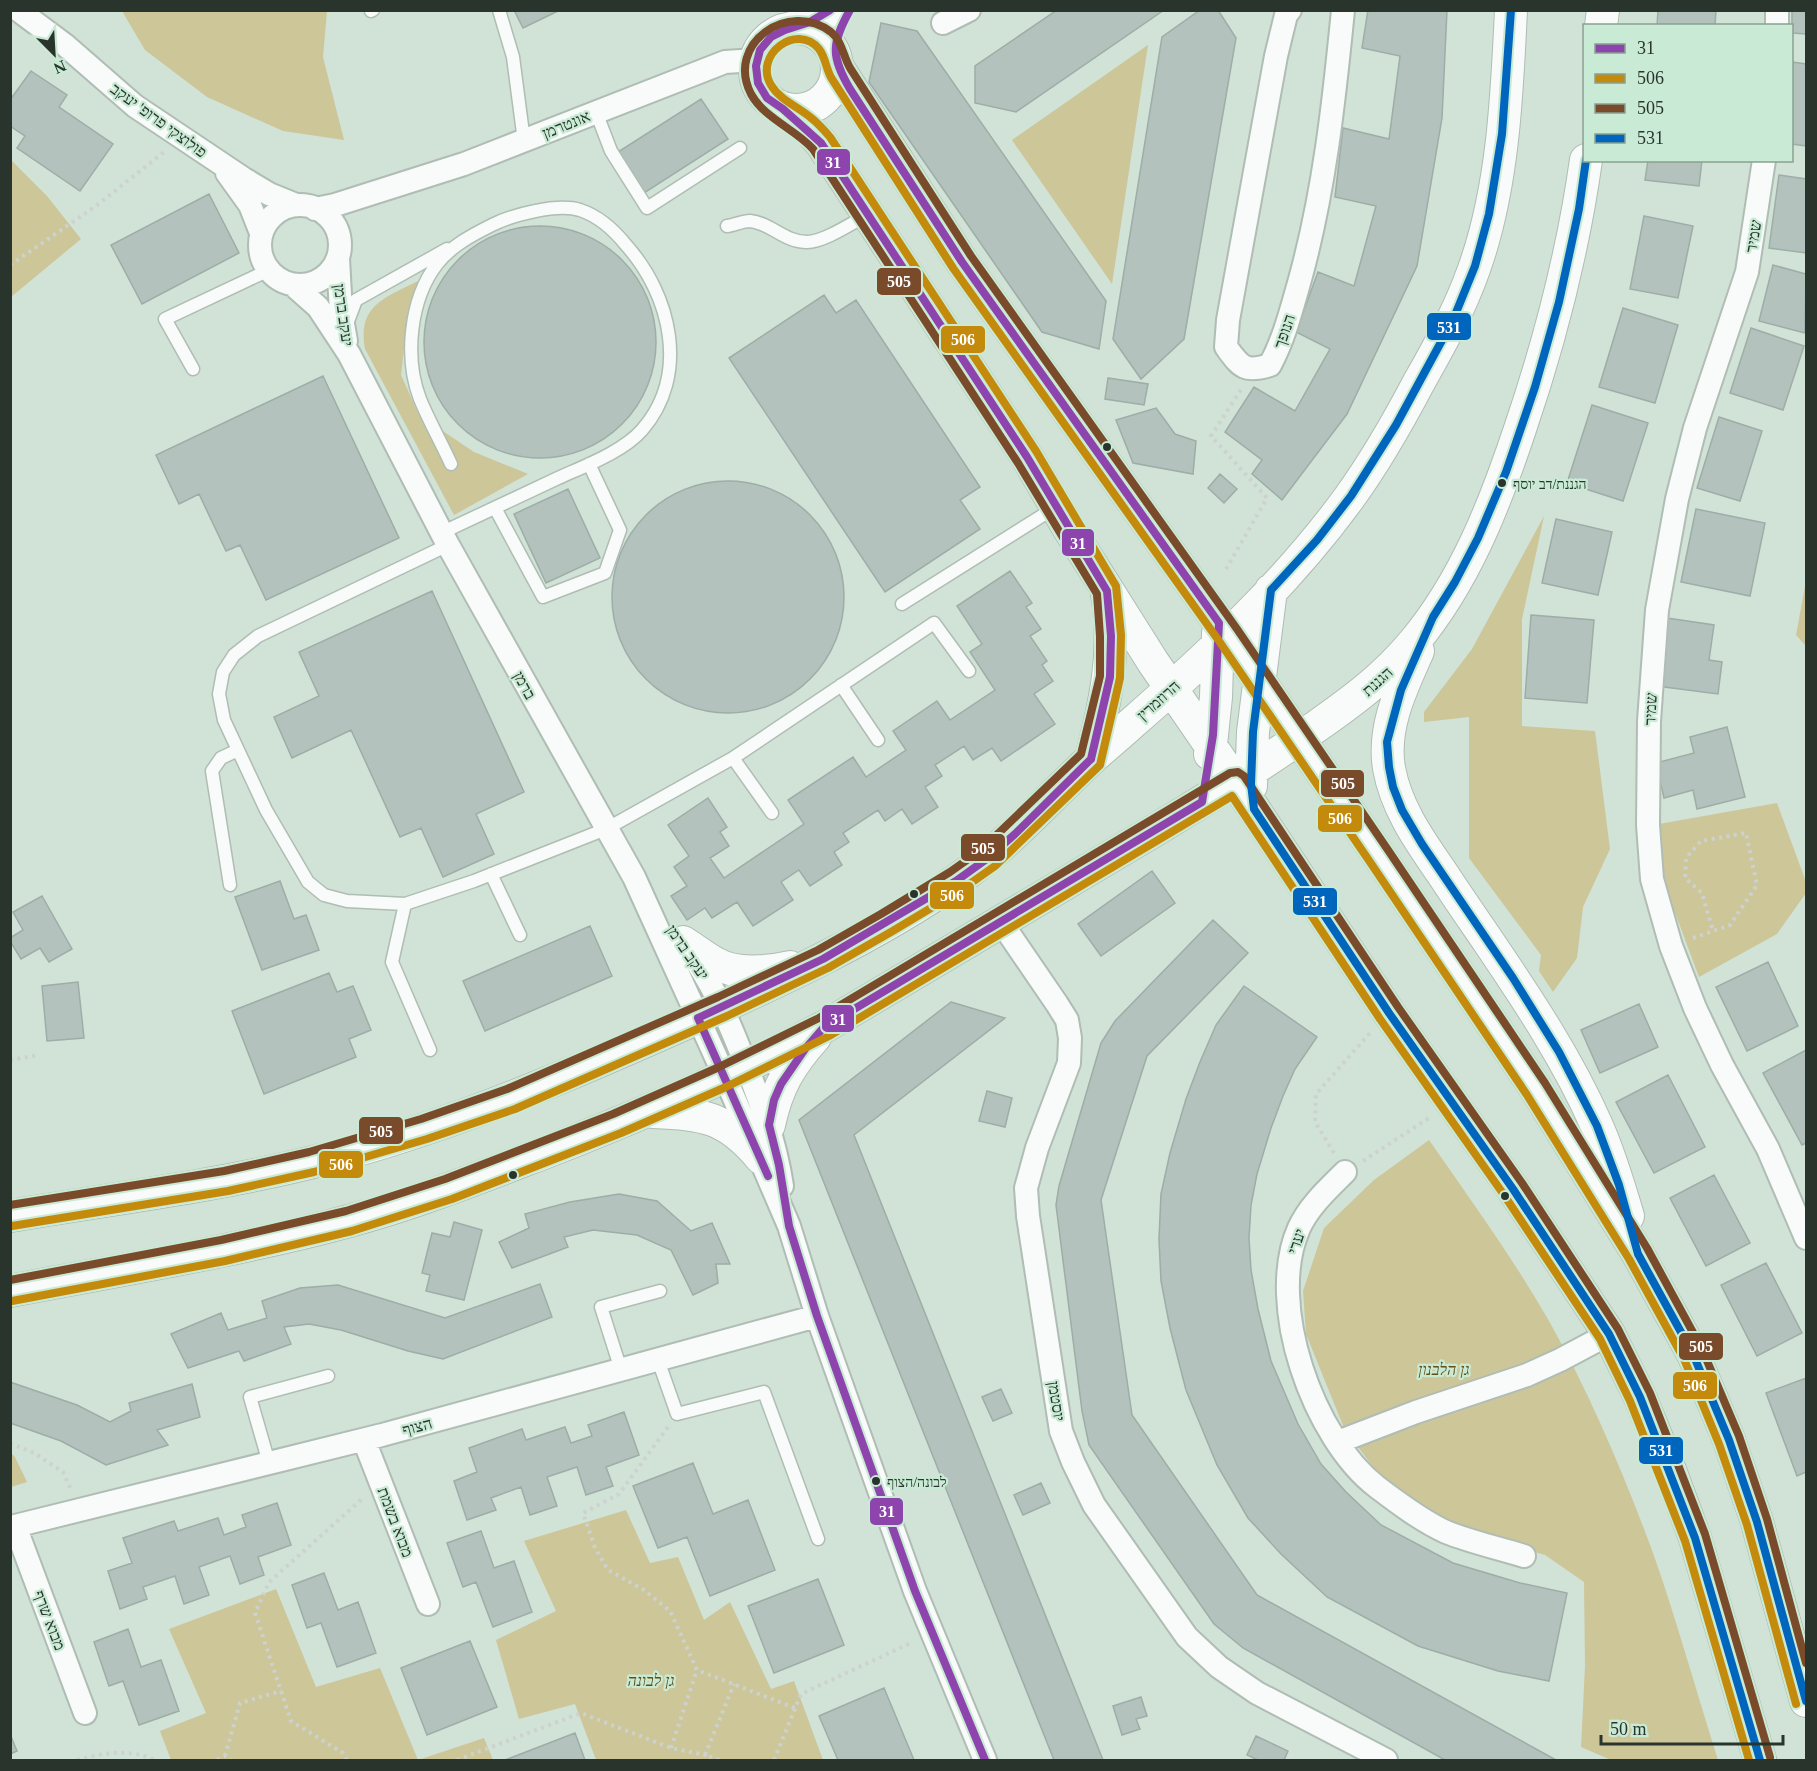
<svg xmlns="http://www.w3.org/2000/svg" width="1817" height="1771" font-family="'Times New Roman',Heebo,serif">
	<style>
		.green { fill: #cdc699 }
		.forest { fill: #cec699 }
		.building { fill: #b3c2bd; stroke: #9dada7; stroke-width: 1.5 }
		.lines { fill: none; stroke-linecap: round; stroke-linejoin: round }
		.lane-casing { stroke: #afbdb4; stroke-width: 15 }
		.street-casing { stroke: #afbdb4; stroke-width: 26 }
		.secondary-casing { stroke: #afbdb4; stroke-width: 34 }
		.path { stroke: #cdd2ce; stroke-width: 4; stroke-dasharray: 3 4.5; stroke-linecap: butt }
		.lane { stroke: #f8fbf9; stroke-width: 12 }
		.street { stroke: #f8fbf9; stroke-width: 22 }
		.secondary { stroke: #f8fbf9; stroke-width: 32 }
		.bus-1-casing { stroke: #c9ead4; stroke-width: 12 }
		.bus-2-casing { stroke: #c9ead4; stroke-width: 12 }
		.bus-3-casing { stroke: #c9ead4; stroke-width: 12 }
		.bus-4-casing { stroke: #c9ead4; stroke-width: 12 }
		.bus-1 { stroke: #8e44ad; stroke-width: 8 }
		.bus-2 { stroke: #c38a0b; stroke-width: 8 }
		.bus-3 { stroke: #7a4b2a; stroke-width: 8 }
		.bus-4 { stroke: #0065bd; stroke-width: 8 }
		.bus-dot { fill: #28342c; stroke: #c9ead4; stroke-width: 2 }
		.labels { text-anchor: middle; stroke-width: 4.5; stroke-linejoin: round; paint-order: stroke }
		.bus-label { font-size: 14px; fill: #28342c; stroke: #c9ead4; text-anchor: start }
		.street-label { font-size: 16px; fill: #28342c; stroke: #c9ead4 }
		.park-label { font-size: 16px; font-style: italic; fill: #604e14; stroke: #c9ead4 }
		.line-badge { stroke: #c9ead4; stroke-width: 2 }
		.badge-label { font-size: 16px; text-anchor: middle; font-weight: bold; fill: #fff }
	</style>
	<rect width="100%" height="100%" fill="#d1e2d7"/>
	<path class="green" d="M122,11H327L323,57L344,140L283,131L207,97L145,50Z
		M1148,45L1112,284L1012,140Z
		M10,159L47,196L81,239L11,297Z
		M418,281L406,331L401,375L419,415L474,452L528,474L454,515L365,349C357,305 385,298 418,281Z
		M1544,516L1522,619V726L1595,731L1610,849L1583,907L1577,958L1553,992L1539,971L1541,955L1469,858V717L1424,722V712L1472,649Z
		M1777,803L1806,882V893L1777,934L1699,977L1670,899L1659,852V824Z
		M1429,1140C1470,1199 1513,1258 1549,1321C1590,1394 1624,1474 1653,1553C1677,1621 1696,1691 1718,1760H1611L1581,1747L1585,1666L1584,1582L1545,1555L1447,1526L1382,1479L1344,1428L1306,1334L1303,1291L1324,1228L1374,1180Z
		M11,1453L15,1457L27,1482L11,1487Z
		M626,1510L650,1563L678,1557L704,1620L730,1602L771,1689L794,1681L823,1760H596L575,1704L519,1719L496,1640L556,1611L524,1541Z
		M276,1589L316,1687L380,1668L418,1760L484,1738L493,1760H171L160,1731L206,1713L169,1629Z"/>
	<path class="forest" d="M1806,581V646L1796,635Z"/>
	<path class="building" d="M514,10H560L523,28Z
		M1057,10H1164L1016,112L975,103V66Z
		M1200,10H1218L1236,38L1184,339L1141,379L1113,339L1162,37Z
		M1368,10H1447L1442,118L1417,266L1347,414L1282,500L1252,474L1262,460L1225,432L1254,387L1295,411L1330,349L1296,332L1318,272L1354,286L1376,206L1335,197L1343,128L1389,139L1400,56L1362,48Z
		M1658,10H1716L1715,26H1657Z
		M1792,10H1806V34L1792,33Z
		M881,23L917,31L1106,301L1099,349L1042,332L869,82Z
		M1792,62L1806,64V146L1792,144Z
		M31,71L67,95L59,107L113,144L80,191L17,148L25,136L10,126V100Z
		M701,99L728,139L644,193L618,152Z
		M1648,160H1702L1699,186L1645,180Z
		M1779,175L1806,179V253L1769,248Z
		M209,194L239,253L142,304L111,245Z
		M1644,216L1693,226L1678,298L1630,289Z
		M424 342a116 116 0 1 1 232 0a116 116 0 1 1-232 0Z
		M1773,265L1806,274L1805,333L1759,321Z
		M824,295L836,313L856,300L980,487L960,500L980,529L885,592L729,358Z
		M1623,308L1678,325L1655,403L1599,387Z
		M1751,328L1804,346L1783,410L1730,393Z
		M323,376L399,538L266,600L240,545L226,551L199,494L179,504L156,455Z
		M1108,378L1148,384L1144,405L1105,399Z
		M1592,405L1648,423L1623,501L1567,483Z
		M1156,408L1175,434L1196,441L1193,474L1133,463L1116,420Z
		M1719,417L1762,431L1740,501L1697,488Z
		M1220,474L1237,489L1224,503L1208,488Z
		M612 597a116 116 0 1 1 232 0a116 116 0 1 1-232 0Z
		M568,489L600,558L546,583L514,514Z
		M1696,509L1765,523L1750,596L1681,582Z
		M1556,519L1612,532L1598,595L1542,583Z
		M1010,571L1032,603L1026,607L1041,629L1030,636L1047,661L1042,665L1053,681L1034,694L1055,724L1001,761L992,748L973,760L964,746L935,765L942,776L925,787L938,807L912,824L902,809L885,821L878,810L843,833L849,842L834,852L842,865L810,886L799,870L781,882L793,900L753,926L737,902L712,918L705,908L687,920L671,896L687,886L674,867L689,856L668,825L708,798L727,827L720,832L729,846L710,858L724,878L804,824L788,800L853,757L866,777L906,750L893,731L937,701L950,720L995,690L970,652L982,644L957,606Z
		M432,591L524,792L476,814L494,854L443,877L421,828L400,837L351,730L292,758L274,717L319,696L299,652Z
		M1531,615L1594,620L1587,703L1525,698Z
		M1667,618L1714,625L1709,660L1722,662L1718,694L1657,686Z
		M1727,727L1745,797L1697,809L1693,790L1664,798L1656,763L1694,753L1690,737Z
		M1152,871L1175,903L1101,956L1078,924Z
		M280,881L294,919L306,915L319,950L262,970L235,897Z
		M42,896L72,949L49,962L40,948L21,959L10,941V938L23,930L13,912Z
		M1213,920L1248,953L1147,1056L1101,1200L1132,1415L1257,1595L1556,1760H1445L1243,1648L1214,1624L1089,1445L1082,1411L1056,1205L1059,1186L1101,1043L1115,1021Z
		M590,926L612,976L485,1031L463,981Z
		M1768,962L1798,1026L1747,1051L1716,987Z
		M329,973L337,992L353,986L371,1030L349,1039L356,1057L264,1094L232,1011Z
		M78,982L84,1038L47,1041L42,986Z
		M1244,986L1317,1037L1295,1069L1283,1096L1271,1128L1257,1174L1251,1205L1249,1238L1251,1270L1258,1309L1271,1361L1298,1424L1321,1464L1346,1492L1381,1525L1453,1563L1520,1583L1567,1593L1549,1681L1498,1671L1418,1646L1327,1597L1281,1554L1248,1518L1217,1465L1186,1390L1170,1328L1161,1281L1159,1239L1161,1194L1170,1153L1186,1099L1200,1062L1216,1025Z
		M951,1002L1005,1018L854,1135L1103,1760H1054L799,1120Z
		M1639,1004L1658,1047L1600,1073L1581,1030Z
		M1806,1050V1143L1802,1145L1763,1073Z
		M1668,1075L1705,1147L1654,1173L1616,1102Z
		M987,1091L1012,1098L1005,1127L979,1121Z
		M1714,1175L1750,1243L1706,1266L1670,1198Z
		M619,1194L657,1201L691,1231L712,1223L730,1264H716L718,1283L693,1295L671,1250L637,1235L593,1230L564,1237L568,1247L512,1268L499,1242L529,1228L525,1214L570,1202Z
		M454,1222L482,1230L464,1300L426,1291L430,1275L422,1273L432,1233L450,1237Z
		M1766,1263L1802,1333L1757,1356L1721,1285Z
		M540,1284L552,1317L443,1359L408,1351L341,1330L309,1324L284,1327L291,1344L244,1361L239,1351L188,1368L171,1334L221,1313L228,1330L267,1318L262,1301L300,1288L338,1285L445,1318Z
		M1806,1378V1472L1797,1476L1766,1393Z
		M10,1382L77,1405L110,1422L131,1411L129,1403L192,1384L200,1417L157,1430L168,1445L106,1465L61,1441L10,1423Z
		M1001,1389L1012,1413L993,1421L982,1397Z
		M624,1412L639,1455L606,1467L613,1486L586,1495L577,1467L547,1477L557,1506L530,1515L521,1487L491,1498L496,1510L467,1520L454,1481L477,1472L469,1448L522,1429L526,1440L565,1427L571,1443L592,1436L588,1425Z
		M693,1463L713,1514L748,1500L775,1570L710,1596L687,1537L658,1548L633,1486Z
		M1041,1483L1050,1503L1023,1515L1014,1495Z
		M277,1503L291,1545L258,1557L264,1575L240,1584L230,1556L199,1567L209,1595L184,1604L175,1576L143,1587L147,1599L120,1609L108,1571L132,1563L123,1538L174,1521L178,1531L218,1518L224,1535L246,1527L242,1515Z
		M481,1531L494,1568L514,1561L532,1612L493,1627L476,1582L463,1587L447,1543Z
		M324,1573L338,1610L358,1602L376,1653L337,1667L321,1623L307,1628L292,1585Z
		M818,1579L844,1645L774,1673L748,1606Z
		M128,1629L141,1667L161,1660L179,1711L139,1725L123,1681L109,1686L94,1642Z
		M470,1641L497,1707L427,1735L401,1668Z
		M884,1688L914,1760H838L819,1716Z
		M1141,1697L1147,1716L1136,1719L1140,1729L1122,1735L1113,1706Z
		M575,1733L585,1760H505Z
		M10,1734L17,1751L10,1754Z
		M1256,1736L1288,1751L1284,1760H1258L1247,1755Z"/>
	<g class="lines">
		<defs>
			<path id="lane" d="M499,10L513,57L524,141
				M371,11L373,10
				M596,112L611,151L647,208L740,148
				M727,226C734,225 743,221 750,221C771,223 784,242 807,242C824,242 852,223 867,215
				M347,324L356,300L447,249
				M193,369L165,319L269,270
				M495,508L543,597L605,573L620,530L589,464
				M441,533C480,515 518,497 556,479C582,467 623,452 642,430C690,375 671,295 626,245C614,230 598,216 580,210C557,203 512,215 492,225C472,235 451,246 437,264C410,299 404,357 420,399C429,421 441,442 451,464
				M448,545L258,636L234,655L223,672L219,694L224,720L266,810L308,882L324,895L347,901L405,904L474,881L606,829L733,758L934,623L969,671
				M902,604L1056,507
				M841,685L878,740
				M733,758L772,813
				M491,874L520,935
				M230,885L212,771L221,758L238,750
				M405,904L392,962L430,1050
				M658,1360L677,1414L764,1392L818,1539
				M621,1370L601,1307L660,1291
				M269,1463L250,1397L328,1376"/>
			<path id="street" d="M18,10L65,45L135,106L244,179L269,194L296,205
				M1290,10L1286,15L1276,56L1228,320L1226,347C1241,367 1244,373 1270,365C1284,339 1291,311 1299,283C1324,194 1334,102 1343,10
				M943,23L969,10
				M1777,26V10
				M1764,160L1747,272L1695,428L1677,499L1657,610L1649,721L1648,825L1652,879L1671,946L1695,1008L1722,1065L1768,1149L1806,1238
				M227,173L250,205L261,233
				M260 245a40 40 0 1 1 80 0a40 40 0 1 1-80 0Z
				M315,209L335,205L464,164L725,62L756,60
				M338,258L341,313L346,341
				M292,284L318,307L349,354L448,545L634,877L725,1077L789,1226L817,1316L915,1591L985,1760
				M1001,922L1057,1004L1067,1020L1070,1038L1069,1063L1037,1148L1026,1188L1028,1216L1061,1431L1073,1462L1094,1505L1187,1637L1219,1667L1257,1693L1386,1760
				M689,951C711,981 726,1015 740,1050C758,1095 775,1138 782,1186
				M1345,1172C1328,1189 1309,1206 1299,1228C1265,1304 1314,1439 1377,1487C1398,1503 1422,1521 1446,1532C1471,1542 1498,1548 1524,1556
				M364,1440L428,1604
				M1338,1442L1416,1412L1527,1375L1560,1360L1609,1334
				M85,1713L15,1526L382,1435L817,1316"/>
			<path id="secondary" d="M1601,26L1603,10
				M755 69a41 41 0 1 1 82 0a41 41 0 1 1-82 0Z
				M785,30L810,22L831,10
				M837,66L962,262L1228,635L1379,856L1536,1089L1638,1254L1693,1354L1729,1440L1757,1522L1806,1701
				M779,106L807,128L821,143L1027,457L1069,529L1153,662L1254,809L1389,1013L1513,1189L1609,1334L1640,1397L1668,1465L1695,1538L1760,1760
				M1418,651C1402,687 1382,727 1389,768C1396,808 1420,841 1442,873C1457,896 1473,919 1488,941C1528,1000 1568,1060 1597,1126C1610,1155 1619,1186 1628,1216
				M1210,754L1216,697L1218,633
				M1091,759C1105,704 1117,651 1107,594
				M1251,786L1253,732L1271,590
				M683,942C694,949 704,957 715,963C735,975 768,972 790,967
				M653,1112C704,1114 727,1117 761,1158
				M769,1125C777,1087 790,1065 815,1037
				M10,1216C110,1199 211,1187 309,1163C439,1131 561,1079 682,1025C777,982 874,938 960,878C1009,844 1048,799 1091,759C1104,747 1118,736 1131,724C1209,656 1287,583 1349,498C1375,462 1398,422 1419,382C1440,345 1460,309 1474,269C1503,188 1507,96 1511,10
				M10,1291C124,1269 238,1251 349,1221C416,1203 481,1177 546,1152C641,1115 734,1075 824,1027C935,961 1046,895 1157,829C1211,796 1265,763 1317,726C1354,700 1385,677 1414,642C1465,581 1495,504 1520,429C1550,341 1573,252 1586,160"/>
		</defs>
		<use href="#lane" class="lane-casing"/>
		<use href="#street" class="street-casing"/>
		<use href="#secondary" class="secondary-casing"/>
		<path class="path" d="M10,265L96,206L164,152
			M1226,569L1267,498L1211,436L1242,388
			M1693,938L1730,925L1757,885L1746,833L1701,841L1686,858L1685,878L1702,893L1713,931
			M10,1060L39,1055
			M1334,1153L1315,1122L1316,1094L1370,1033
			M1363,1161L1429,1118
			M668,1427L619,1494L583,1513L595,1548L608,1570L644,1590L670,1611L697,1670L795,1708
			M10,1443L34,1453L63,1472L71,1490
			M671,1748L697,1670
			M225,1756L240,1703L281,1691
			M77,1760C103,1753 129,1748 154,1760
			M217,1760L225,1756L231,1760
			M347,1760L343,1753L291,1721L255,1613L269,1582L362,1499
			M457,1760L581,1713L671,1748L705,1755L704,1760
			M719,1760L705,1755L734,1684
			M774,1760L801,1694L913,1642"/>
		<use href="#lane" class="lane"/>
		<use href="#street" class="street"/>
		<use href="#secondary" class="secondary"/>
		<defs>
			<path id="bus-1" d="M830,10L810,22L785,30L771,37L760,50L756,66L758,83L767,98L783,109L821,143L1027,457L1107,591L1111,636L1110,677L1091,759
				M850,10C831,44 831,56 850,89L962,262L1219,623L1213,735L1202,802L824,1027L805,1049L781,1084L774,1100L769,1125L779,1165L789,1226L817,1316L915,1591L985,1760
				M698,1018L768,1176
				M698,1018L823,959L956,881L988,858L1015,834L1091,759"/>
			<path id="bus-2" d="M12,1226L228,1191L314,1172L427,1139L515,1109L727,1016L828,968L891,932L961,890L995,866L1100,765L1120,678L1121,635L1116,586L1036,451L830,137C824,130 818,123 810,117C798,107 779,99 771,85C753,55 797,22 819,49C826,58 826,70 832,79L953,268L1219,641L1370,862L1527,1095L1629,1259L1684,1359L1719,1444L1747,1525L1796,1704
				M12,1301L225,1261L352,1231L452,1199L621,1133L726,1087L829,1036L1232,796L1380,1019L1504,1195L1600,1339L1630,1401L1685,1541L1749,1760"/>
			<path id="bus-3" d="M10,1205L224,1171L309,1152L421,1119L507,1089L718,997L818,950L881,914L950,872L981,850L1081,754L1100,676V636L1097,594L1018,463L813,149C795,129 764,118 751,94C725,43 789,0 831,32C842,41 843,56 850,68L971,256L1237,629L1388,850L1545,1083L1647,1248L1702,1349L1739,1436L1767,1519L1806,1663
				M10,1280L221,1240L346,1211L445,1179L613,1114L717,1068L819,1018L1230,773L1238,772L1244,776L1398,1007L1522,1183L1618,1329L1650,1393L1705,1534L1770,1757"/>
			<path id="bus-4" d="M1511,10L1502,134L1489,214L1475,266L1453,320L1396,425L1351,496L1317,540L1271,590L1253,732L1251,784L1254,809L1389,1013L1513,1189L1609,1334L1640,1397L1695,1538L1760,1760
				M1586,160L1579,209L1559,302L1535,387L1506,472L1478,538L1455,582L1433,617L1401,690L1387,742L1389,767L1393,787L1402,810L1422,844L1513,978L1559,1052L1597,1126L1619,1185L1638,1254L1693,1354L1729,1440L1757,1522L1806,1701"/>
		</defs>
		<use href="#bus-1" class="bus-1-casing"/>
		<use href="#bus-2" class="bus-2-casing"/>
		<use href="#bus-3" class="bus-3-casing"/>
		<use href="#bus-4" class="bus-4-casing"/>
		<use href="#bus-1" class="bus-1"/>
		<use href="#bus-2" class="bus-2"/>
		<use href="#bus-3" class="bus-3"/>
		<use href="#bus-4" class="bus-4"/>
	</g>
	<g class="bus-dot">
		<circle cx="1107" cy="447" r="5"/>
		<circle cx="1502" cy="483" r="5"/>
		<circle cx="914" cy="894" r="5"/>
		<circle cx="513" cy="1175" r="5"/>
		<circle cx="1505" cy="1196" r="5"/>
		<circle cx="876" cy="1481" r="5"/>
	</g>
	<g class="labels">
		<g class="bus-label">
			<text x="1513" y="489">הגננת/דב יוסף</text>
			<text x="887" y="1487">לבונה/הצוף</text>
		</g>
		<g class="street-label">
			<text transform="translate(159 120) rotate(36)" y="6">פולוצקי פרופ' יעקב</text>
			<text transform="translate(566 124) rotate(-22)" y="6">אונטרמן</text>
			<text transform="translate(1753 236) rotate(-81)" y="6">שמיר</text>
			<text transform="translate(344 315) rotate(82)" y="6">יעקב ברמן</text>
			<text transform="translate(1284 331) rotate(-71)" y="6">הנופך</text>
			<text transform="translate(1377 681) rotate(-42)" y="6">הגננת</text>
			<text transform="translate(525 685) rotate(61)" y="6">ברמן</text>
			<text transform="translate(1158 700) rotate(-42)" y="6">הרוזמרין</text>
			<text transform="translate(1650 709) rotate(-87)" y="6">שמיר</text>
			<text transform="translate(688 952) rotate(56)" y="6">יעקב ברמן</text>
			<text transform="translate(1296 1241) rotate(-71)" y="6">יערי</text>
			<text transform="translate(1057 1401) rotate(81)" y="6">יוסטמן</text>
			<text transform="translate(417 1426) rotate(-15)" y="6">הצוף</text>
			<text transform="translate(396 1522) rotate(69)" y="6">מבוא בשמת</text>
			<text transform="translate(50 1620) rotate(69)" y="6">מבוא שרף</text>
		</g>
		<g class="park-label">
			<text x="1444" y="1375">גן הלבנון</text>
			<text x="651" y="1686">גן לבונה</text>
		</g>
	</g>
	<g class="line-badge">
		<rect x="816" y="148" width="35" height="28" rx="6" fill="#8e44ad"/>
		<rect x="876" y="267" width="46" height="29" rx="6" fill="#7a4b2a"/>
		<rect x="1426" y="312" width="46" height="29" rx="6" fill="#0065bd"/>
		<rect x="940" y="325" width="46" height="29" rx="6" fill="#c38a0b"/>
		<rect x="1061" y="528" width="34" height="29" rx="6" fill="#8e44ad"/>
		<rect x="1320" y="769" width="45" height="29" rx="6" fill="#7a4b2a"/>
		<rect x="1317" y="804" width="46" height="29" rx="6" fill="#c38a0b"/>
		<rect x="960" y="833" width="46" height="29" rx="6" fill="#7a4b2a"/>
		<rect x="929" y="881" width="46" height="29" rx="6" fill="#c38a0b"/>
		<rect x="1292" y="887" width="46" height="29" rx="6" fill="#0065bd"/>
		<rect x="821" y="1004" width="34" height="29" rx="6" fill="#8e44ad"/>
		<rect x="358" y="1116" width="46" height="29" rx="6" fill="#7a4b2a"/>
		<rect x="318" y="1150" width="46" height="29" rx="6" fill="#c38a0b"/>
		<rect x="1678" y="1332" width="46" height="29" rx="6" fill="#7a4b2a"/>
		<rect x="1672" y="1371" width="46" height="29" rx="6" fill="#c38a0b"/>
		<rect x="1638" y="1436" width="46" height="29" rx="6" fill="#0065bd"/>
		<rect x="869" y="1497" width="35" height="29" rx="6" fill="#8e44ad"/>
	</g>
	<g class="badge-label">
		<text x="833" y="168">31</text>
		<text x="899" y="287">505</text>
		<text x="1449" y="333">531</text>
		<text x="963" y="345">506</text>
		<text x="1078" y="549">31</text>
		<text x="1343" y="789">505</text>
		<text x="1340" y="824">506</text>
		<text x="983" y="854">505</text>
		<text x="952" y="901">506</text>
		<text x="1315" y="907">531</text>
		<text x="838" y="1025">31</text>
		<text x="381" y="1137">505</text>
		<text x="341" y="1170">506</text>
		<text x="1701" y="1352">505</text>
		<text x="1695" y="1391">506</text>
		<text x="1661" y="1456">531</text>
		<text x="887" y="1517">31</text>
	</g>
	<rect width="1817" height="1771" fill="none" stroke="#28342c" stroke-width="24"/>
	<rect x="1583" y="24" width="210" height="138" fill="#c9ead4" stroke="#89a191" stroke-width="1.5"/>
	<rect x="1595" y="44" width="30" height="9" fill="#8e44ad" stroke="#89a191" stroke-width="1.5"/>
	<text x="1637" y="54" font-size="18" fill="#28342c">31</text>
	<rect x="1595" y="74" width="30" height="9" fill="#c38a0b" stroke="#89a191" stroke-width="1.5"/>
	<text x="1637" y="84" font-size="18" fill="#28342c">506</text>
	<rect x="1595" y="104" width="30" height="9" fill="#7a4b2a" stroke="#89a191" stroke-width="1.5"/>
	<text x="1637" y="114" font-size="18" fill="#28342c">505</text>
	<rect x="1595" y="134" width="30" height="9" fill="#0065bd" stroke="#89a191" stroke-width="1.5"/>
	<text x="1637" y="144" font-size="18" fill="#28342c">531</text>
	<g transform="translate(54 54) rotate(156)" stroke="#c9ead4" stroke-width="4.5" paint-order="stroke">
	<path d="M0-4.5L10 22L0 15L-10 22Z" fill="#28342c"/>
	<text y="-9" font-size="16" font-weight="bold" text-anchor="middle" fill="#28342c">N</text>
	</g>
	<path d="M1601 1735v9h182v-9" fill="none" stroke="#28342c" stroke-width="3"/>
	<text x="1610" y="1735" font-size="18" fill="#28342c" stroke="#c9ead4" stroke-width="4.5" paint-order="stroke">50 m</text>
</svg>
